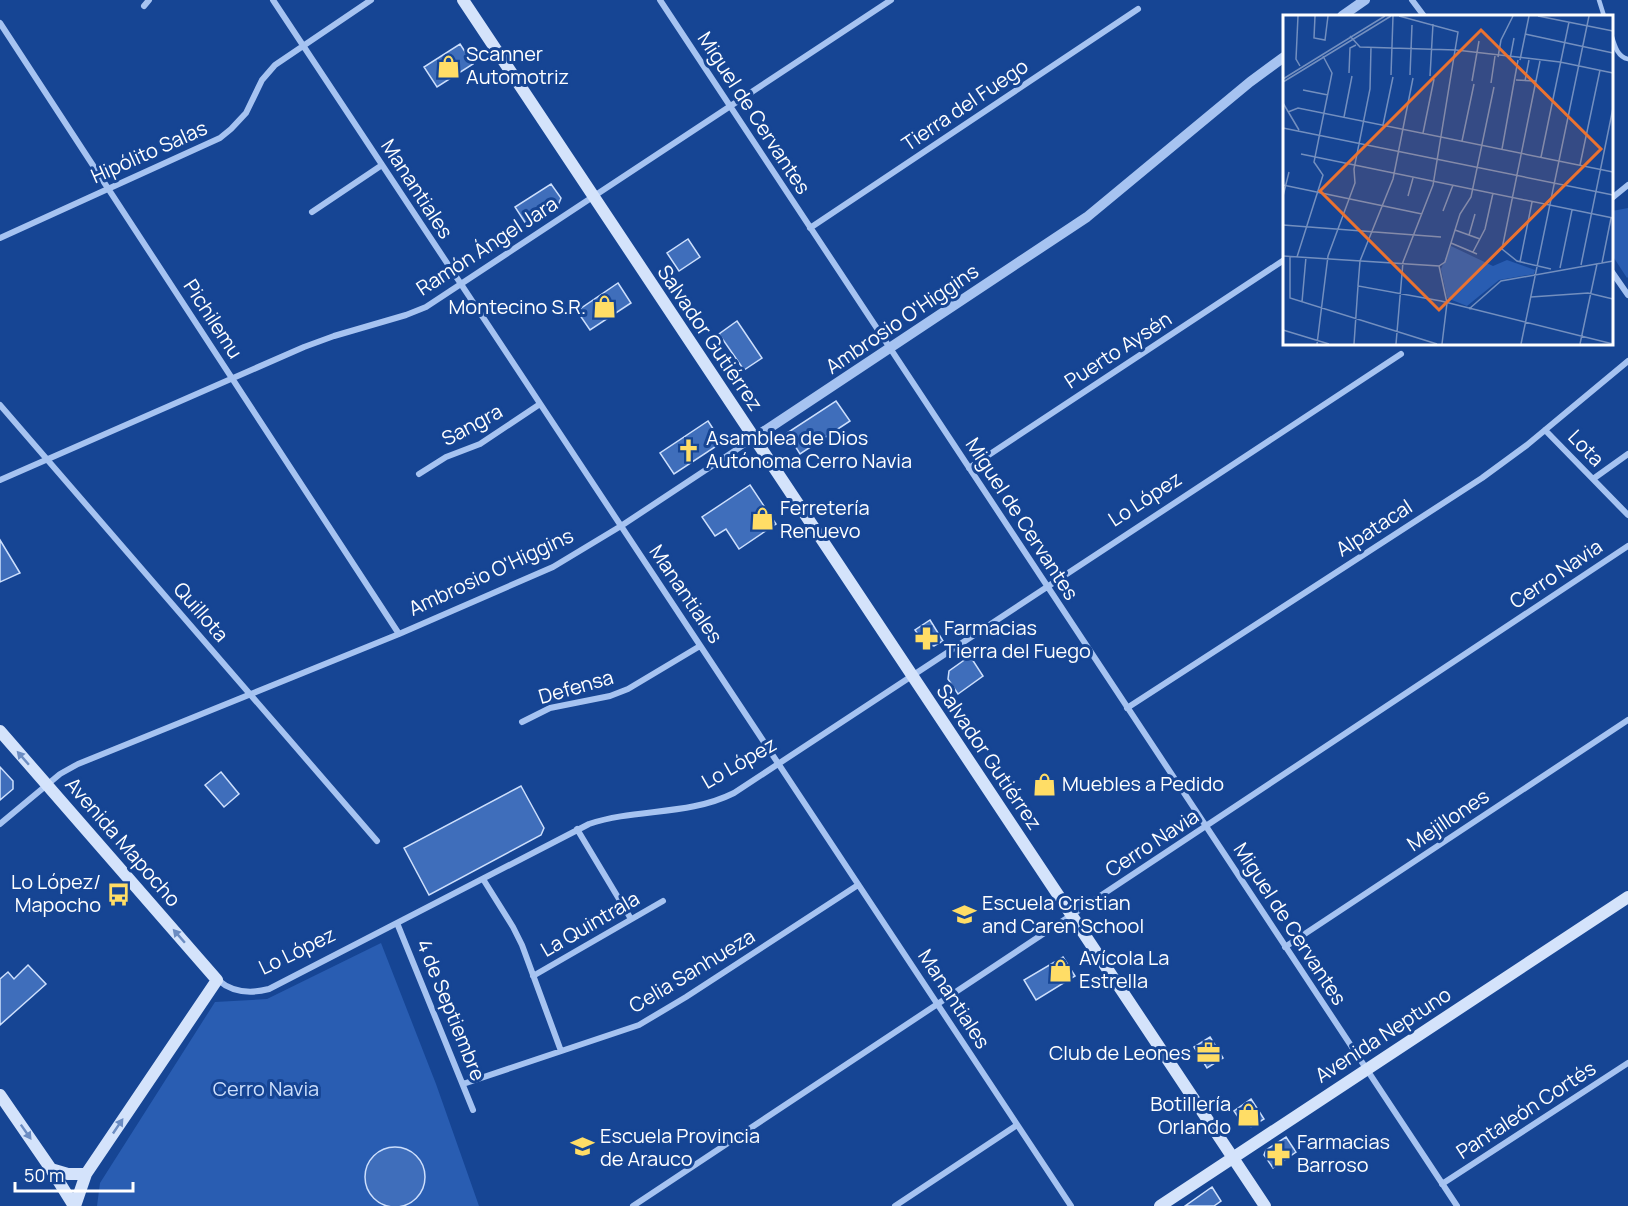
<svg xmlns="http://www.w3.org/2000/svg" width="1628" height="1206" font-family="Manrope,sans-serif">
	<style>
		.green { fill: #295db2 }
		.building { fill: #3f6ebb; stroke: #cddffc; stroke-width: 1.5 }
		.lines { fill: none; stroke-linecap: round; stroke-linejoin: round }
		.service { stroke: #a6c3f1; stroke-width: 4.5 }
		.minor { stroke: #a6c3f1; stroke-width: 6 }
		.tertiary { stroke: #a6c3f1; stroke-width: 10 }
		.secondary { stroke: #d4e3fb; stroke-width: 12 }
		.oneway { fill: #6b8cc2 }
		.labels { text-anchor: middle; stroke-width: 6; stroke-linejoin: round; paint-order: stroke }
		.poi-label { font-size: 20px; fill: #fff; stroke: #164594; text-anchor: start }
		.street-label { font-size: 20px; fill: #fff; stroke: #164594 }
		.park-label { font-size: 20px; fill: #cddffc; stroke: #164594 }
		.inset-road { fill: none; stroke: #738fbf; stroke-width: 1.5 }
		.view { fill: #eb7230; fill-opacity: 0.15; stroke: #eb7230; stroke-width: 3 }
		.inset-edge { fill: none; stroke: #fff; stroke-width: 3 }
	</style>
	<rect width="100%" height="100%" fill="#164594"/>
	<path class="green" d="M1628,208V277L1627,278L1612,255V211Z
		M381,943L436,1084L479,1206H97L100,1183L215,1002L267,999Z"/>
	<path class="building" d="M460,44L473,64L437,87L424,67Z
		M551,184L561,198L557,208L528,227L515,207Z
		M688,239L700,257L679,271L667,253Z
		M618,283L631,303L590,330L577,311Z
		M737,321L762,358L744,370L719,334Z
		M836,401L850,421L800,454L787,433Z
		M708,421L719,438L715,447L674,474L660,453Z
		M750,485L776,524L739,549L726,529L715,536L702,517Z
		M0,540L20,573L0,582Z
		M930,620L943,641L934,646L925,644L915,630Z
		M970,656L983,676L958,694L948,679L949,671Z
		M0,767L13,781V789L0,800Z
		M221,772L239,794L224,807L205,785Z
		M521,786L544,828L541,835L429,895L404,848Z
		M1063,957L1075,976L1036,1000L1024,980Z
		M28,965L46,984L0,1025V979L8,972L14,979Z
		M1210,1037L1223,1058L1207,1068L1194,1047Z
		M1251,1099L1264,1119L1251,1127L1242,1123L1234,1111Z
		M1286,1137L1296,1152L1273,1168L1264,1155L1266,1150Z
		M365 1177a30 30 0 1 1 60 0a30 30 0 1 1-60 0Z
		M1212,1187L1221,1201L1214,1206H1185Z"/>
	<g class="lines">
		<path class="service" d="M1599,0L1604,16
			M1612,37C1615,47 1618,57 1628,59"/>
		<path class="minor" d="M273,0L1071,1206
			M660,0L1457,1206
			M1412,0L1424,16
			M144,6L149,0
			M0,23L399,634
			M1612,198L1628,185
			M312,212L382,165
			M810,228L1138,9
			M0,238L220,138L231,129L246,113L262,80L275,65L371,0
			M1612,272L1628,295
			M0,405L377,841
			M1545,430L1628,515
			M969,468L1284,260
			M419,474L446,457L480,444L540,404
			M1593,479L1628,454
			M0,480L304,347L334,336L406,315L426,307L891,0
			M1127,708L1482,478L1527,445L1628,361
			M522,722L550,708L610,696L628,689L700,646
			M0,824L60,774L78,764L399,634L553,567L621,526L754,438
			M577,829L631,919
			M483,879L513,927L522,945L561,1051
			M397,923L473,1110
			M1285,947L1628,720
			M533,976L663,901
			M218,980C233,993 250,994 269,989L589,824C637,808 688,816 734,793L1401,354
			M463,1084L639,1025L686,997L858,885
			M1442,1184L1628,1063
			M633,1206L1628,546
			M895,1206L1017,1125"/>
		<path class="tertiary" d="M1342,16L1365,0
			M754,438L1087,217L1250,82L1284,57"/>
		<path class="secondary" d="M463,0L1265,1206
			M0,731L217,980L86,1174L75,1206
			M0,1095L51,1169L74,1206
			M51,1169L68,1174H86
			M1160,1206L1628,897"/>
	</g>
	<defs><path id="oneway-solid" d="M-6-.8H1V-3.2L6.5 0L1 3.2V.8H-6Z" transform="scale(1.5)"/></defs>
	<g class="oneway">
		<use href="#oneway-solid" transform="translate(23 758) rotate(-131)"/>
		<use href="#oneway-solid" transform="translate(179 936) rotate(-131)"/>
		<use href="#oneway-solid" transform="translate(118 1126) rotate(-56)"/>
		<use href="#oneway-solid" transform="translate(26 1132) rotate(55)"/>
	</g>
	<defs>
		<symbol id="shop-bare" viewBox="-9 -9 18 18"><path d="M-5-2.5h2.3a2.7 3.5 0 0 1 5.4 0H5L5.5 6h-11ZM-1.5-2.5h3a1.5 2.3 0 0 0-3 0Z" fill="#fd6" stroke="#164594" stroke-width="2.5" paint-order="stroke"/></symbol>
		<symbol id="church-bare" viewBox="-9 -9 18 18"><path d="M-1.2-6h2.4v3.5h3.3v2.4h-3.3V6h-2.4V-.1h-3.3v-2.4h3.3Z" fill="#fd6" stroke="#164594" stroke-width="2.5" paint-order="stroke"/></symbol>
		<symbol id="pharmacy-bare" viewBox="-9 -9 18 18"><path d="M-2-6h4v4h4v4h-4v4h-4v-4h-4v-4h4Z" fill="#fd6" stroke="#164594" stroke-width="2.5" paint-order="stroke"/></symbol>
		<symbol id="bus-bare" viewBox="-9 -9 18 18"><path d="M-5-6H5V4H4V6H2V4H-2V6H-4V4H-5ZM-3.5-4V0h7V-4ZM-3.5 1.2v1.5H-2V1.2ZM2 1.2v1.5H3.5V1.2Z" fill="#fd6" stroke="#164594" stroke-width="2.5" paint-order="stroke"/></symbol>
		<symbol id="school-bare" viewBox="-9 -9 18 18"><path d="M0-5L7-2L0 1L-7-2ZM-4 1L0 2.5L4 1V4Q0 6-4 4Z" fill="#fd6" stroke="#164594" stroke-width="2.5" paint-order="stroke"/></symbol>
		<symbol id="office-bare" viewBox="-9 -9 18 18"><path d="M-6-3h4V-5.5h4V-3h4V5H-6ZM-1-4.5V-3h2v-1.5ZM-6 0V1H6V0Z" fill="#fd6" stroke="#164594" stroke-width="2.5" paint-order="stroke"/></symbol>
	</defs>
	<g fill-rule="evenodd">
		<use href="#shop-bare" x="432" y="50" width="33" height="33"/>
		<use href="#shop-bare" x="588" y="290" width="33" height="33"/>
		<use href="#church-bare" x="672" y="434" width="33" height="33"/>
		<use href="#shop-bare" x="746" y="502" width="33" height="33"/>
		<use href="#pharmacy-bare" x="910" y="622" width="33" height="33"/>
		<use href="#shop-bare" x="1028" y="768" width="33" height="33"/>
		<use href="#bus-bare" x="102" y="878" width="33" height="33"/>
		<use href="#school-bare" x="948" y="898" width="33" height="33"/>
		<use href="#shop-bare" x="1044" y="954" width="33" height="33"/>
		<use href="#office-bare" x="1192" y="1036" width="33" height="33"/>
		<use href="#shop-bare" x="1232" y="1098" width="33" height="33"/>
		<use href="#school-bare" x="566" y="1130" width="33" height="33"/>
		<use href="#pharmacy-bare" x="1262" y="1138" width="33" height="33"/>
	</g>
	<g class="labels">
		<g class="poi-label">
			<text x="466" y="61">Scanner<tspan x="466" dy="23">Automotriz</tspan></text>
			<text x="586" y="314" text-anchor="end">Montecino S.R.</text>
			<text x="706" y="445">Asamblea de Dios<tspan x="706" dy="23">Autónoma Cerro Navia</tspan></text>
			<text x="780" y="515">Ferretería<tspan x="780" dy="23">Renuevo</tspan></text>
			<text x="944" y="635">Farmacias<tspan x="944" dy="23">Tierra del Fuego</tspan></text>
			<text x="1062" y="791">Muebles a Pedido</text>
			<text x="101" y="889" text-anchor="end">Lo López/<tspan x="101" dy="23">Mapocho</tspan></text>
			<text x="982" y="910">Escuela Cristian<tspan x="982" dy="23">and Caren School</tspan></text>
			<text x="1079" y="965">Avícola La<tspan x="1079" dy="23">Estrella</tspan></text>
			<text x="1191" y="1060" text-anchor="end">Club de Leones</text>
			<text x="1231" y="1111" text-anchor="end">Botillería<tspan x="1231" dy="23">Orlando</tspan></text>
			<text x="600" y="1143">Escuela Provincia<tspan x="600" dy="23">de Arauco</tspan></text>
			<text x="1297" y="1149">Farmacias<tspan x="1297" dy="23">Barroso</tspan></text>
		</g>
		<g class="street-label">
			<text transform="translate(965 105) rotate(-34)" y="7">Tierra del Fuego</text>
			<text transform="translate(754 113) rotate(57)" y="7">Miguel de Cervantes</text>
			<text transform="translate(149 152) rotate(-24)" y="7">Hipólito Salas</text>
			<text transform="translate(417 189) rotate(57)" y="7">Manantiales</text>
			<text transform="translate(487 246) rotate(-33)" y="7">Ramón Ángel Jara</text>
			<text transform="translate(213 319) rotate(57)" y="7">Pichilemu</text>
			<text transform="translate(902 319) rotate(-34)" y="7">Ambrosio O'Higgins</text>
			<text transform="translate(710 338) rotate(56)" y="7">Salvador Gutiérrez</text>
			<text transform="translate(1118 350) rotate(-33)" y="7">Puerto Aysén</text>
			<text transform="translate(472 425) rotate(-28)" y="7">Sangra</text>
			<text transform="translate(1586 448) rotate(46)" y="7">Lota</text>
			<text transform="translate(1145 499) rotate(-33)" y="7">Lo López</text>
			<text transform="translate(1022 519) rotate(57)" y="7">Miguel de Cervantes</text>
			<text transform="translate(1374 528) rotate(-33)" y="7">Alpatacal</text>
			<text transform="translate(491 572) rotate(-25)" y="7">Ambrosio O'Higgins</text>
			<text transform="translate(1556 574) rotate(-34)" y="7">Cerro Navia</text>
			<text transform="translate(686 594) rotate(56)" y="7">Manantiales</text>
			<text transform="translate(201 612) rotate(49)" y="7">Quillota</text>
			<text transform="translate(576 687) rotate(-16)" y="7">Defensa</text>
			<text transform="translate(989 757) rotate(56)" y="7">Salvador Gutiérrez</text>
			<text transform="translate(739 763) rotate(-30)" y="7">Lo López</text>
			<text transform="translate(1448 820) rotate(-34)" y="7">Mejillones</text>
			<text transform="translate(123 842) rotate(49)" y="7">Avenida Mapocho</text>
			<text transform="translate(1152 843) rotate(-33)" y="7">Cerro Navia</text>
			<text transform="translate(590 924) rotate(-30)" y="7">La Quintrala</text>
			<text transform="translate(1290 924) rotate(57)" y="7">Miguel de Cervantes</text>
			<text transform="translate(297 951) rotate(-26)" y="7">Lo López</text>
			<text transform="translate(692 971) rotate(-31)" y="7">Celia Sanhueza</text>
			<text transform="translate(954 999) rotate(57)" y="7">Manantiales</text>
			<text transform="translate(451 1010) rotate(68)" y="7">4 de Septiembre</text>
			<text transform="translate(1383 1035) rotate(-33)" y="7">Avenida Neptuno</text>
			<text transform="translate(1526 1110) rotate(-33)" y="7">Pantaleón Cortés</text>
		</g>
		<g class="park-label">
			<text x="266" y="1096">Cerro Navia</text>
		</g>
	</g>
	<g transform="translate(1283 15)">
		<rect width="330" height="330" fill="#164594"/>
		<path d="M168,231L210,251L224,245L252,255L251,259L216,265L184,291L164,283L158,254Z" fill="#295db2"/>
		<path class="inset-road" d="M15,1L13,44L17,51M32,1L31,23L42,25L45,1M255,1L330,16M242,19L330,38M67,21L77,32L173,35L277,47L330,58M215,42L218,25L230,1M227,44L231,23M237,45L246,1M257,46L219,234L234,246L268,254M66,58L67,33L73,30M108,60L110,1M127,60L129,10M147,61L150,9M0,64L102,1M233,65L253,66M189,66L196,26M242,66L246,45M0,67L108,1M208,68L212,41M20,75L45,80M0,88L16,115M5,97L15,93L330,157M61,102L69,61M100,110L110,62M0,113L330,180M140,118L151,64M179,126L191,69M219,134L235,45M18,139L330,203M258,142L286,7M297,150L317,55M0,170L139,199M0,181L6,157M125,181L130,163M160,196L170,170M0,210L158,222M172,215L197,224M186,220L192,199M168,228L194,239M190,237L202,214L210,178M0,241L156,251L164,288M7,241V283L154,329M14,242L40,160L31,147L49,58L40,41M77,246L110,164L130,63M77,246L75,271L158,286L330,329M237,247L249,187M319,248L328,203M298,250L330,93M156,251L162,247L177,199L188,182L211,72M277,253L289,195M248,282L305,278L330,284M19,287L23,242M186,294L218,266L330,246M0,315L46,329M34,329L45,241L72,168L71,154L87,74L88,32M71,329L75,271M113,329L120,247L150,170L175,17L116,1M159,329L164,288M238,329L306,1M297,329L314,249"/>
		<path class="view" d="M198,15L318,134L156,295L37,176Z"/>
		<rect width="330" height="330" class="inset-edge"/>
	</g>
	<path d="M15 1182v9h118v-9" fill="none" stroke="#ffffff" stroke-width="3"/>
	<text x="24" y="1182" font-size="18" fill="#ffffff" stroke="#164594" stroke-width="4.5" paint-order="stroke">50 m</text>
</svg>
